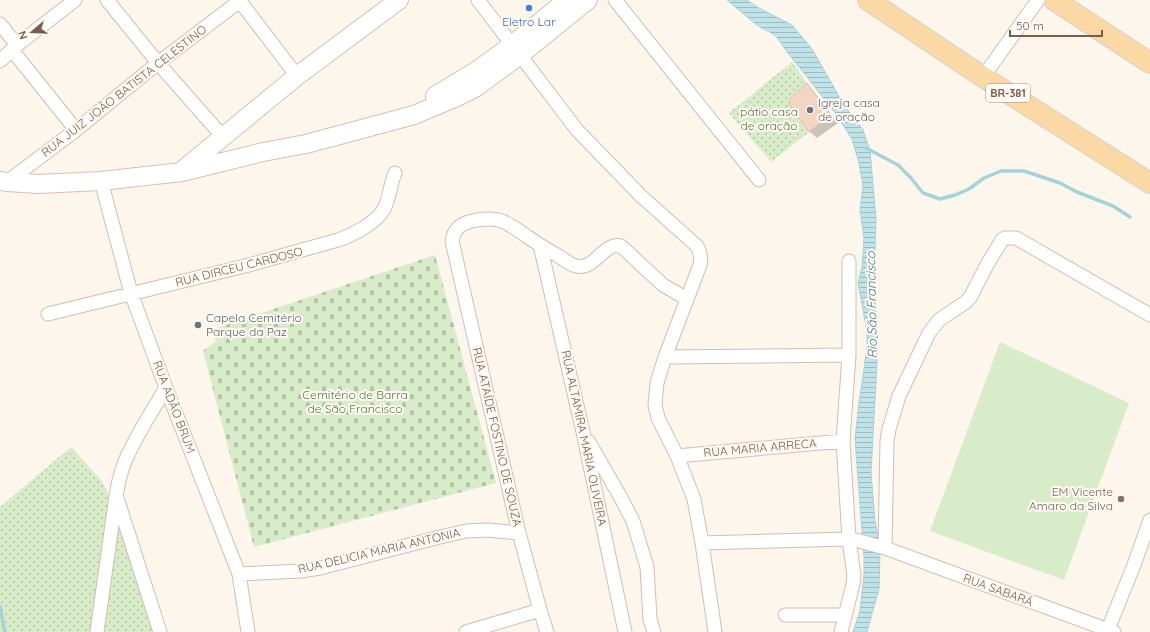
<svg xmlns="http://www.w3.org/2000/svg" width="1150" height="632" font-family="Quicksand,sans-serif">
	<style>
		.grass { fill: url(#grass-dots) }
		.cemetery { fill: url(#cemetery-stones) }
		.garden { fill: #d8ecc9 }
		.water { fill: url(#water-rules); stroke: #a5d3da }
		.shadow { fill: #0003 }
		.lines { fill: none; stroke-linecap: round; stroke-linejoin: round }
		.stream { stroke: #a5d3da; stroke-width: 3.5 }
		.building { fill: #f3d5c3; stroke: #e6bba3 }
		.street-casing { stroke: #d1beb0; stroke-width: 15 }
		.secondary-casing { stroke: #d6c0b0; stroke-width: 20 }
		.primary-casing { stroke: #dad1cd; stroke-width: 22 }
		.street { stroke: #fff; stroke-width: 13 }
		.secondary { stroke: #fff; stroke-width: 18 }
		.primary { stroke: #fbd9a5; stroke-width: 20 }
		.shop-dot { fill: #3f7fe0; stroke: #fffaf3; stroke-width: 1.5 }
		.worship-dot { fill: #6b7280; stroke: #fffaf3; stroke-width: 1.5 }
		.education-dot { fill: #8d6e63; stroke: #fffaf3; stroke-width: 1.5 }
		.labels { text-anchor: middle; stroke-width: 4; stroke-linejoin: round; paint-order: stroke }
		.shield { fill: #fffaf3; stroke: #a28b7f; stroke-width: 1 }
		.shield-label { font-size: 11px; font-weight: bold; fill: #7a5c4d }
		.shop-label { font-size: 12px; fill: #366cbe; stroke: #fffaf3 }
		.street-label { font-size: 12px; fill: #7a5c4d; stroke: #fffaf3 }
		.worship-label { font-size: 12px; fill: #5b616d; stroke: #fffaf3; text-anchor: start }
		.park-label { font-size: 12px; fill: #537a41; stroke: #fffaf3 }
		.education-label { font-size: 12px; fill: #785e54; stroke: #fffaf3; text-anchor: end }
		.water-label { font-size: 13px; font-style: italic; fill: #437c86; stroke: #fffaf3 }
	</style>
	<defs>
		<pattern id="grass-dots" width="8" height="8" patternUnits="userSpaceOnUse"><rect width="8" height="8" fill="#d8ecc9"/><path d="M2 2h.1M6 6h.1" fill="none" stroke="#b4c2a5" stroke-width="1.8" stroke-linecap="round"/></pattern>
		<pattern id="cemetery-stones" width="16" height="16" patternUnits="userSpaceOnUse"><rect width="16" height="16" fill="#d8ecc9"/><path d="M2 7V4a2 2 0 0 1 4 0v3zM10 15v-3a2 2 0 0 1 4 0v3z" fill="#b4c2a5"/></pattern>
		<pattern id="water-rules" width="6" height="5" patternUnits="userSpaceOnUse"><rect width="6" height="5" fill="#bfe3e8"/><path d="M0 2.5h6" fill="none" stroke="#a0bbbe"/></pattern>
	</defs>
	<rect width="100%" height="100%" fill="#fdf6ec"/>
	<path class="grass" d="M792,62L807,83L790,99L789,104L809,132L771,162L729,113Z
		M71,447L101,480L114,505L155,632H0V507Z"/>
	<path class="cemetery" d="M435,255L496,483L254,547L203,351L216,341L211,330Z"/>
	<path class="garden" d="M1000,342L1129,403L1064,580L930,531Z"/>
	<path class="water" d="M727,0H747L759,8L792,25L812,49L844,105L863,130L870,151L876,218L874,280L878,345L871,472L875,521L880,548L879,589L867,632H853L860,611L864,574V557L855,439L859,403L867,348V331L858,283L862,267L864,238L860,210L863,186L859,163L852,139L836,114L788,53L775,35L758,26Z"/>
	<path class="shadow" d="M807,84L814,92L838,123L817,138L809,131Z"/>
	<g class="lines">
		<path class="stream" d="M866,148L898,165L911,178L923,193L940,199L955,195L969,189L984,178L1001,171H1024L1060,183L1077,192L1113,206L1130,217
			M0,607L5,632"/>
	</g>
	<path class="building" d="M807,83L831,115L809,132L789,104L790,99Z"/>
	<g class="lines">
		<defs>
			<path id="street" d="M107,0L158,63L223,137
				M239,0L297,76
				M478,0L577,130L641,196L697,246C700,252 702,258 700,265L665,357L657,383L655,405L658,418L677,456L694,499L702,543L715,632
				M615,0L759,180
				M0,24L17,45
				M12,50L76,130
				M0,61L17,45L75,0
				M983,77L1038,0
				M101,181L131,293L166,388L239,574L248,632
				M7,182L76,130L158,63L241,0
				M540,245L583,432L625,632
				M48,314L245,266L338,240C353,235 376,223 384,209C390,198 390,184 395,173
				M665,357L849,355
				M589,442L621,498L633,521L647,567L650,619L654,632
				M677,456L843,441
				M117,498L160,632
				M702,543L849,539L856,540L885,548L1114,632
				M885,548L887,441L889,429L899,396L929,333L939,320L966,302L971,296L988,263L1002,240L1005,238H1016L1150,315
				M239,574L301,571L320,568L436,538L466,531L488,530L519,533
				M785,615H845
				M97,632L116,496C118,483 121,471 126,459C137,434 152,411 166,388
				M466,632L540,610
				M547,632L540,610L519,533L452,241C454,229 460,224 472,221C481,219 493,218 502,221C512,225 520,232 528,237C538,244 547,250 557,255C563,259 569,264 576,266C595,271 604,241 621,246L663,285L687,299
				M841,632L853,584L854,576L849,539L843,441L849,355V261
				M1107,632L1134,565L1150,520"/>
			<path id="secondary" d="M435,96L476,71L512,45L567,0
				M184,169L297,76L399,0
				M0,181L7,182L38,184L101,181L182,172L263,152L306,144L414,115L457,97L475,88L520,55L588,0"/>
			<path id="primary" d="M868,0L983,77L1150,183
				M1054,0L1150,63"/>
		</defs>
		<use href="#street" class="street-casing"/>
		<use href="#secondary" class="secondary-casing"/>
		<use href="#primary" class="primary-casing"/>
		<use href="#street" class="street"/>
		<use href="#secondary" class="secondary"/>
		<use href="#primary" class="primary"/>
	</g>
	<circle class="shop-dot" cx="529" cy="8" r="4"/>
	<g class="worship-dot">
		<circle cx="810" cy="110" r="4"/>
		<circle cx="198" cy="325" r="4"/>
	</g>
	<circle class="education-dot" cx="1121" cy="499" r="4"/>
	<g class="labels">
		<rect class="shield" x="986" y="84" width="44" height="18" rx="3"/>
		<g class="shield-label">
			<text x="1008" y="97">BR-381</text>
		</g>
		<g class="shop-label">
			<text x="529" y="26">Eletro Lar</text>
		</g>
		<g class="street-label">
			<text transform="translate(124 91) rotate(-38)" y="4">RUA JUIZ JOÃO BATISTA CELESTINO</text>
			<text transform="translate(239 267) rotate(-14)" y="4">RUA DIRCEU CARDOSO</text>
			<text transform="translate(174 407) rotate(69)" y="4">RUA ADÃO BRUM</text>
			<text transform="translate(497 437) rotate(77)" y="4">RUA ATAÍDE FOSTINO DE SOUZA</text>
			<text transform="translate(584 438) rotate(78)" y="4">RUA ALTAMIRA MARIA OLIVEIRA</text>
			<text transform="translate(760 448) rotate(-5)" y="4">RUA MARIA ARRECA</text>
			<text transform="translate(379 551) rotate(-13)" y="4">RUA DELICIA MARIA ANTONIA</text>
			<text transform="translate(998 590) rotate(20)" y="4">RUA SABARÁ</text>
		</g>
		<g class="worship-label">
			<text x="818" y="107">Igreja casa<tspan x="818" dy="14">de oração</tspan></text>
			<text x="206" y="322">Capela Cemitério<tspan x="206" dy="14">Parque da Paz</tspan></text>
		</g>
		<g class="park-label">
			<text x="769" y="116">pátio casa<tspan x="769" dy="14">de oração</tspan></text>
			<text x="355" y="399">Cemitério de Barra<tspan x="355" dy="14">de São Francisco</tspan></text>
		</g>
		<g class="education-label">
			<text x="1113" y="496">EM Vicente<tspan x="1113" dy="14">Amaro da Silva</tspan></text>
		</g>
		<g class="water-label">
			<text transform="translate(871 305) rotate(-91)" y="5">Rio São Francisco</text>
		</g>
	</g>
	<g transform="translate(32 32) rotate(251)" stroke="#fffaf3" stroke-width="3" paint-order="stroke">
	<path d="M0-3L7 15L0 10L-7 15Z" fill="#7a5c4d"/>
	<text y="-6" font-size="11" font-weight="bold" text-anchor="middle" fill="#7a5c4d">N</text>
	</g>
	<path d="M1010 30v6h92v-6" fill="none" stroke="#7a5c4d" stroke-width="2"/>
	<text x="1016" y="30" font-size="12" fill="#7a5c4d" stroke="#fffaf3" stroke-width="3" paint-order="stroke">50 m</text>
</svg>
